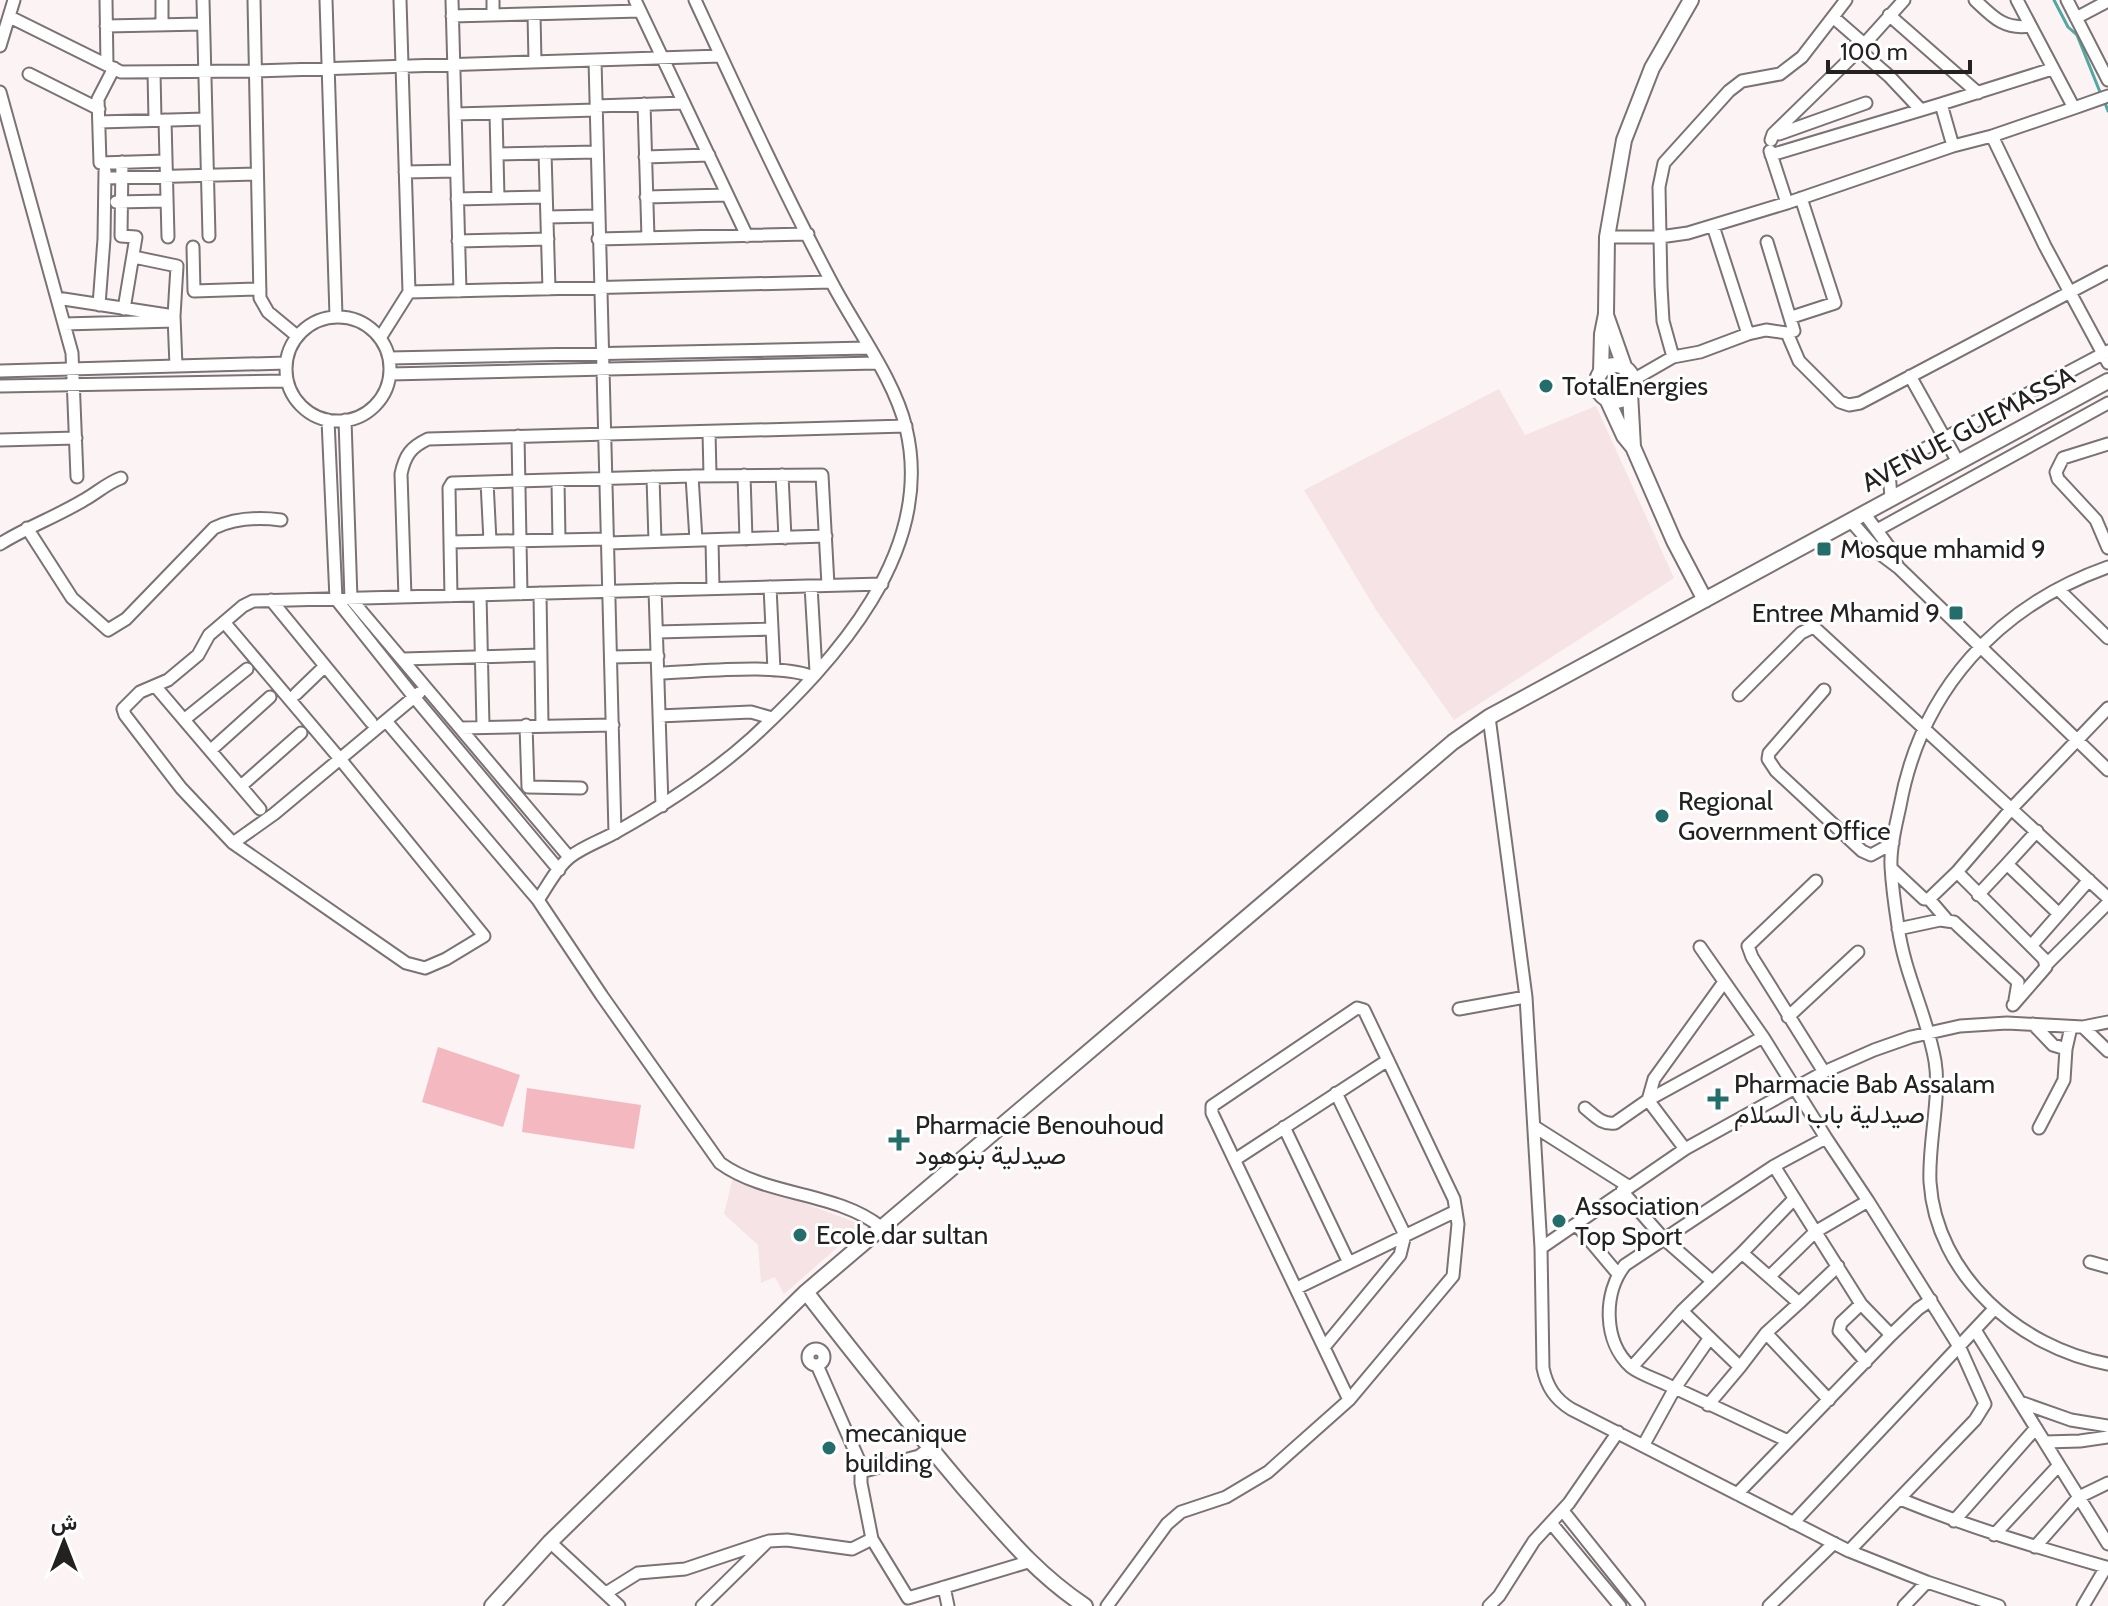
<svg xmlns="http://www.w3.org/2000/svg" width="2108" height="1606" font-family="Cabin,Vazirmatn,sans-serif">
	<style>
		.built { fill: #f5e3e5 }
		.green { fill: #f4b8c1 }
		.lines { fill: none; stroke-linecap: round; stroke-linejoin: round }
		.stream { stroke: #50a8a2; stroke-width: 3 }
		.minor-casing { stroke: #7a7273; stroke-width: 15 }
		.major-casing { stroke: #7a7273; stroke-width: 18 }
		.minor { stroke: #fff; stroke-width: 11 }
		.major { stroke: #fff; stroke-width: 14 }
		.poi-dot { fill: #236e6a; stroke: #fff; stroke-width: 3 }
		.labels { text-anchor: middle; stroke-width: 6; stroke-linejoin: round; paint-order: stroke }
		.poi-label { font-size: 26px; fill: #242121; stroke: #fff; text-anchor: start }
		.street-label { font-size: 26px; fill: #242121; stroke: #fff }
	</style>
	<rect width="100%" height="100%" fill="#fcf3f4"/>
	<path class="built" d="M1499,389L1525,435L1596,406L1674,578L1454,720L1376,610L1304,490Z
		M733,1177L863,1225L784,1294L775,1277L761,1283L758,1245L724,1214Z"/>
	<path class="green" d="M438,1047L520,1075L503,1127L422,1102Z
		M527,1088L641,1105L634,1149L522,1132Z"/>
	<g class="lines">
		<path class="stream" d="M2054,0L2068,27L2077,35L2100,92
			M2105,103L2108,111"/>
		<defs>
			<path id="minor" d="M106,0L107,65
				M162,0V25
				M203,0L209,236
				M254,0L260,298L268,312L297,336
				M326,0L336,316
				M452,0L460,291
				M493,0V15
				M635,0L747,236
				M1975,0C1993,17 2004,30 2030,26
				M2067,0L2108,80
				M534,14L535,62
				M1889,15L1978,93
				M452,16L640,11
				M10,17L121,72L255,71L721,56
				M1833,17L1864,44
				M2076,18L2108,1
				M106,26L203,24
				M0,46L14,0
				M1859,50L1889,76L1921,110
				M595,60L615,833
				M114,68L98,99L100,163L166,161
				M154,72L155,120
				M29,74L99,109
				M0,92L72,353L77,477
				M644,104L648,238
				M596,106L684,103
				M2074,108L2108,96
				M496,113L498,198
				M455,114L596,110
				M165,120L168,237
				M99,122L206,119
				M1779,134L1866,103
				M1992,136L2045,246L2108,363
				M1771,140L1773,134L1859,50L1904,0
				M1953,146L1941,104L2052,69
				M1770,151L1787,203
				M545,153L549,289
				M497,154L597,152
				M1771,155L1941,104
				M645,157L709,155
				M122,162L121,236L136,237L124,309
				M405,172L456,171
				M105,178L257,174
				M646,197L727,195
				M457,199L546,197
				M116,202L167,201
				M547,217L598,216
				M1713,226L1748,334
				M1607,237H1660L1688,233L1787,203L1953,146L1992,136L2074,108L2017,0
				M598,239L808,234
				M458,241L548,239
				M1767,242L1794,331L1787,333
				M193,247L194,291L260,289
				M134,257L177,266L174,316L176,366
				M409,292L831,282
				M57,298L174,316
				M99,305L104,239L105,171
				M1792,317L1835,303L1801,198
				M286 369a52 52 0 1 1 104 0a52 52 0 1 1-104 0Z
				M64,324L174,321
				M380,338L409,292L400,0
				M1673,357L1663,321L1661,286L1659,187L1664,163L1729,91L1742,81L1780,74L1802,57L1846,0
				M389,358L868,348
				M0,371L286,363
				M390,374L877,363
				M1910,376L1958,462
				M1633,380L1673,357L1700,352L1748,334L1766,330L1787,333L1799,361L1840,402L1849,405L1860,403L2108,272
				M0,386L287,381
				M328,420L336,599L414,697L559,870
				M345,420L351,599L569,857
				M709,432L710,475
				M518,436L521,594
				M0,440L76,438
				M2108,444L2063,458L2056,472L2058,479L2096,520L2108,548
				M744,475L746,539
				M782,475L785,538
				M692,476L696,540
				M653,477L655,541
				M558,481L559,540
				M487,482L490,541
				M1891,498L1889,471L1892,466L2108,351
				M1864,513L1889,547L1898,567
				M1850,520L1879,553L1899,568L2108,770
				M27,528L72,598L108,630L126,619L214,528C235,518 258,517 281,520
				M1877,530L2108,403
				M712,540L713,588
				M450,542L608,539
				M608,543L826,536
				M0,544C27,527 56,517 84,500C97,493 107,483 121,478
				M2108,567C1998,606 1921,690 1900,806C1896,825 1890,846 1891,866C1892,885 1895,907 1898,926C1904,973 1927,1015 1935,1061C1941,1097 1928,1143 1930,1182C1936,1275 2020,1348 2108,1364
				M811,586L816,672
				M770,587L774,670
				M2058,589L2108,638
				M655,590L662,806
				M540,593L542,725
				M480,595L483,726
				M451,596L449,488L452,483L692,476L822,475L828,585
				M405,597L401,474C405,455 411,447 428,439L906,426
				M271,600L371,722
				M224,622L340,759L484,936L446,959L425,968L406,963L233,843L181,788L125,715L123,709L140,692L168,680L198,655L209,635L243,606L253,601L882,584
				M657,632L772,629
				M611,657L658,656
				M403,659L541,655
				M658,673C698,672 777,663 811,676
				M156,687L260,809
				M1824,690L1769,753L1768,759L1776,771L1862,851L1871,855L1893,843
				M296,694L324,667
				M1739,695L1801,633L1811,628L1816,629L2108,898
				M659,716L751,712L772,718
				M1489,717L1526,997L1541,1248L1543,1368C1547,1387 1555,1399 1571,1409L1849,1551L1927,1582L1999,1606
				M185,719L247,669
				M386,721L538,900L602,996L720,1163C767,1197 835,1191 881,1227
				M526,725L528,787L581,788
				M460,728L613,725
				M211,750L270,697
				M241,786L301,733
				M233,843L274,814L419,693
				M2007,864L2037,831
				M1891,868L1924,899H1929L1957,872L2044,959L2046,967L2013,1005
				M1957,872L2012,808L2108,708
				M1816,881L1748,946L1752,957L1824,1072
				M1978,895L2007,864L2059,914
				M1929,899L1947,920
				M538,900C547,887 557,867 570,857C584,846 603,840 618,831C666,804 711,775 752,738C835,661 936,552 906,428C895,380 855,327 832,283C783,191 739,95 695,0
				M1898,929L1940,920L1954,922L2018,982L2015,1000
				M2031,946L2089,880
				M1700,947L1763,1037L1826,1138L1774,1166L1625,1265C1603,1293 1603,1342 1631,1367C1641,1375 1659,1380 1670,1386C1710,1404 1749,1423 1788,1441
				M2047,964L2108,903
				M1459,1009L1526,997
				M1788,1017L1858,952
				M2033,1024L2053,1045L2066,1049
				M2083,1027L2108,1051
				M1585,1108C1595,1116 1602,1125 1615,1123L1648,1100L1654,1079L1724,982
				M1284,1127L1349,1263
				M1535,1127L1628,1186
				M2039,1128L2064,1080L2066,1049L2071,1027
				M1685,1149L1648,1100L1763,1037
				M1236,1159L1388,1060
				M1774,1166L1861,1304L1841,1323L1839,1331L1866,1362
				M1622,1191L1663,1238L1712,1281
				M1576,1224L1618,1274
				M1541,1248L1685,1149L1824,1072L1874,1050L1911,1037L1960,1026L2007,1023L2083,1027L2108,1022
				M1742,1253L1799,1303L1766,1333L1740,1367L1682,1311Z
				M1742,1253L1794,1199
				M2090,1262L2108,1267
				M1770,1276L1815,1232L1868,1201L1826,1138
				M1297,1288L1456,1211
				M1799,1303L1838,1266
				M1861,1304L1891,1335
				M1975,1330L2108,1544
				M1766,1333L1829,1400
				M1325,1346L1400,1255L1405,1235L1336,1093
				M808 1357a8 8 0 1 1 16 0a8 8 0 1 1-16 0Z
				M817,1365L861,1465V1483L872,1539L908,1598L1028,1562
				M1632,1367L1682,1311
				M2020,1402L2071,1420L2108,1426
				M1708,1405L1740,1367
				M2045,1442L2080,1441L2108,1437
				M1643,1446L1675,1388L1709,1339
				M861,1472L919,1456L930,1448
				M1737,1494L1891,1335L1918,1309L1931,1300
				M1900,1499C1968,1527 2036,1547 2106,1567L2083,1606
				M1563,1511L1639,1606
				M1954,1521L2036,1428
				M1551,1523L1620,1606
				M1793,1523L1995,1308
				M1994,1535L2059,1465
				M550,1542L619,1606
				M2035,1547L2079,1497L2108,1483
				M1849,1551L1975,1420L1985,1404L1960,1348L1868,1201
				M944,1587L948,1606
				M606,1593L638,1573L685,1569L769,1541L787,1540L852,1549L872,1539
				M702,1606L767,1542
				M1107,1606L1167,1524L1181,1512L1226,1497L1268,1472L1349,1400L1453,1276L1458,1224L1454,1199L1364,1010L1357,1008L1212,1106V1113L1349,1400
				M1489,1606L1499,1596L1534,1541L1569,1503L1618,1432
				M1769,1606L1834,1543
				M1904,1606L1927,1582"/>
			<path id="major" d="M1606,315L1625,369
				M1597 383a18 18 0 1 1 36 0a18 18 0 1 1-36 0Z
				M1601,372L1602,334L1606,314L1607,237L1624,140L1652,68L1691,0
				M1630,393L1633,447
				M1607,399L1624,436L1633,447L1674,541L1705,600
				M806,1292C857,1358 909,1423 963,1487C1003,1532 1034,1572 1085,1606
				M492,1606L550,1542L806,1292L1453,742L1489,717L2108,381"/>
		</defs>
		<use href="#minor" class="minor-casing"/>
		<use href="#major" class="major-casing"/>
		<use href="#minor" class="minor"/>
		<use href="#major" class="major"/>
	</g>
	<g class="poi-dot">
		<circle cx="1546" cy="386" r="8"/>
		<rect x="1816" y="541" width="16" height="16" rx="4"/>
		<rect x="1948" y="605" width="16" height="16" rx="4"/>
		<circle cx="1662" cy="816" r="8"/>
		<path d="M1714 1087h8v8h8v8h-8v8h-8v-8h-8v-8h8z"/>
		<path d="M895 1128h8v8h8v8h-8v8h-8v-8h-8v-8h8z"/>
		<circle cx="1559" cy="1221" r="8"/>
		<circle cx="800" cy="1235" r="8"/>
		<circle cx="829" cy="1448" r="8"/>
	</g>
	<g class="labels">
		<g class="poi-label">
			<text x="1562" y="395">TotalEnergies</text>
			<text x="1840" y="558">Mosque mhamid 9</text>
			<text x="1940" y="622" text-anchor="end">Entree Mhamid 9</text>
			<text x="1678" y="810">Regional<tspan x="1678" dy="30">Government Office</tspan></text>
			<text x="1734" y="1093">Pharmacie Bab Assalam<tspan x="1734" dy="30">صيدلية باب السلام</tspan></text>
			<text x="915" y="1134">Pharmacie Benouhoud<tspan x="915" dy="30">صيدلية بنوهود</tspan></text>
			<text x="1575" y="1215">Association<tspan x="1575" dy="30">Top Sport</tspan></text>
			<text x="816" y="1244">Ecole dar sultan</text>
			<text x="845" y="1442">mecanique<tspan x="845" dy="30">building</tspan></text>
		</g>
		<g class="street-label">
			<text transform="translate(1968 429) rotate(-28)" y="9">AVENUE GUEMASSA</text>
		</g>
	</g>
	<g transform="translate(64 1542)" stroke="#ffffff" stroke-width="6" paint-order="stroke">
	<path d="M0-6L14 30L0 20L-14 30Z" fill="#242121"/>
	<text y="-12" font-size="22" font-weight="bold" text-anchor="middle" fill="#242121">ش</text>
	</g>
	<path d="M1828 60v12h142v-12" fill="none" stroke="#242121" stroke-width="4"/>
	<text x="1840" y="60" font-size="24" fill="#242121" stroke="#ffffff" stroke-width="6" paint-order="stroke">100 m</text>
</svg>
